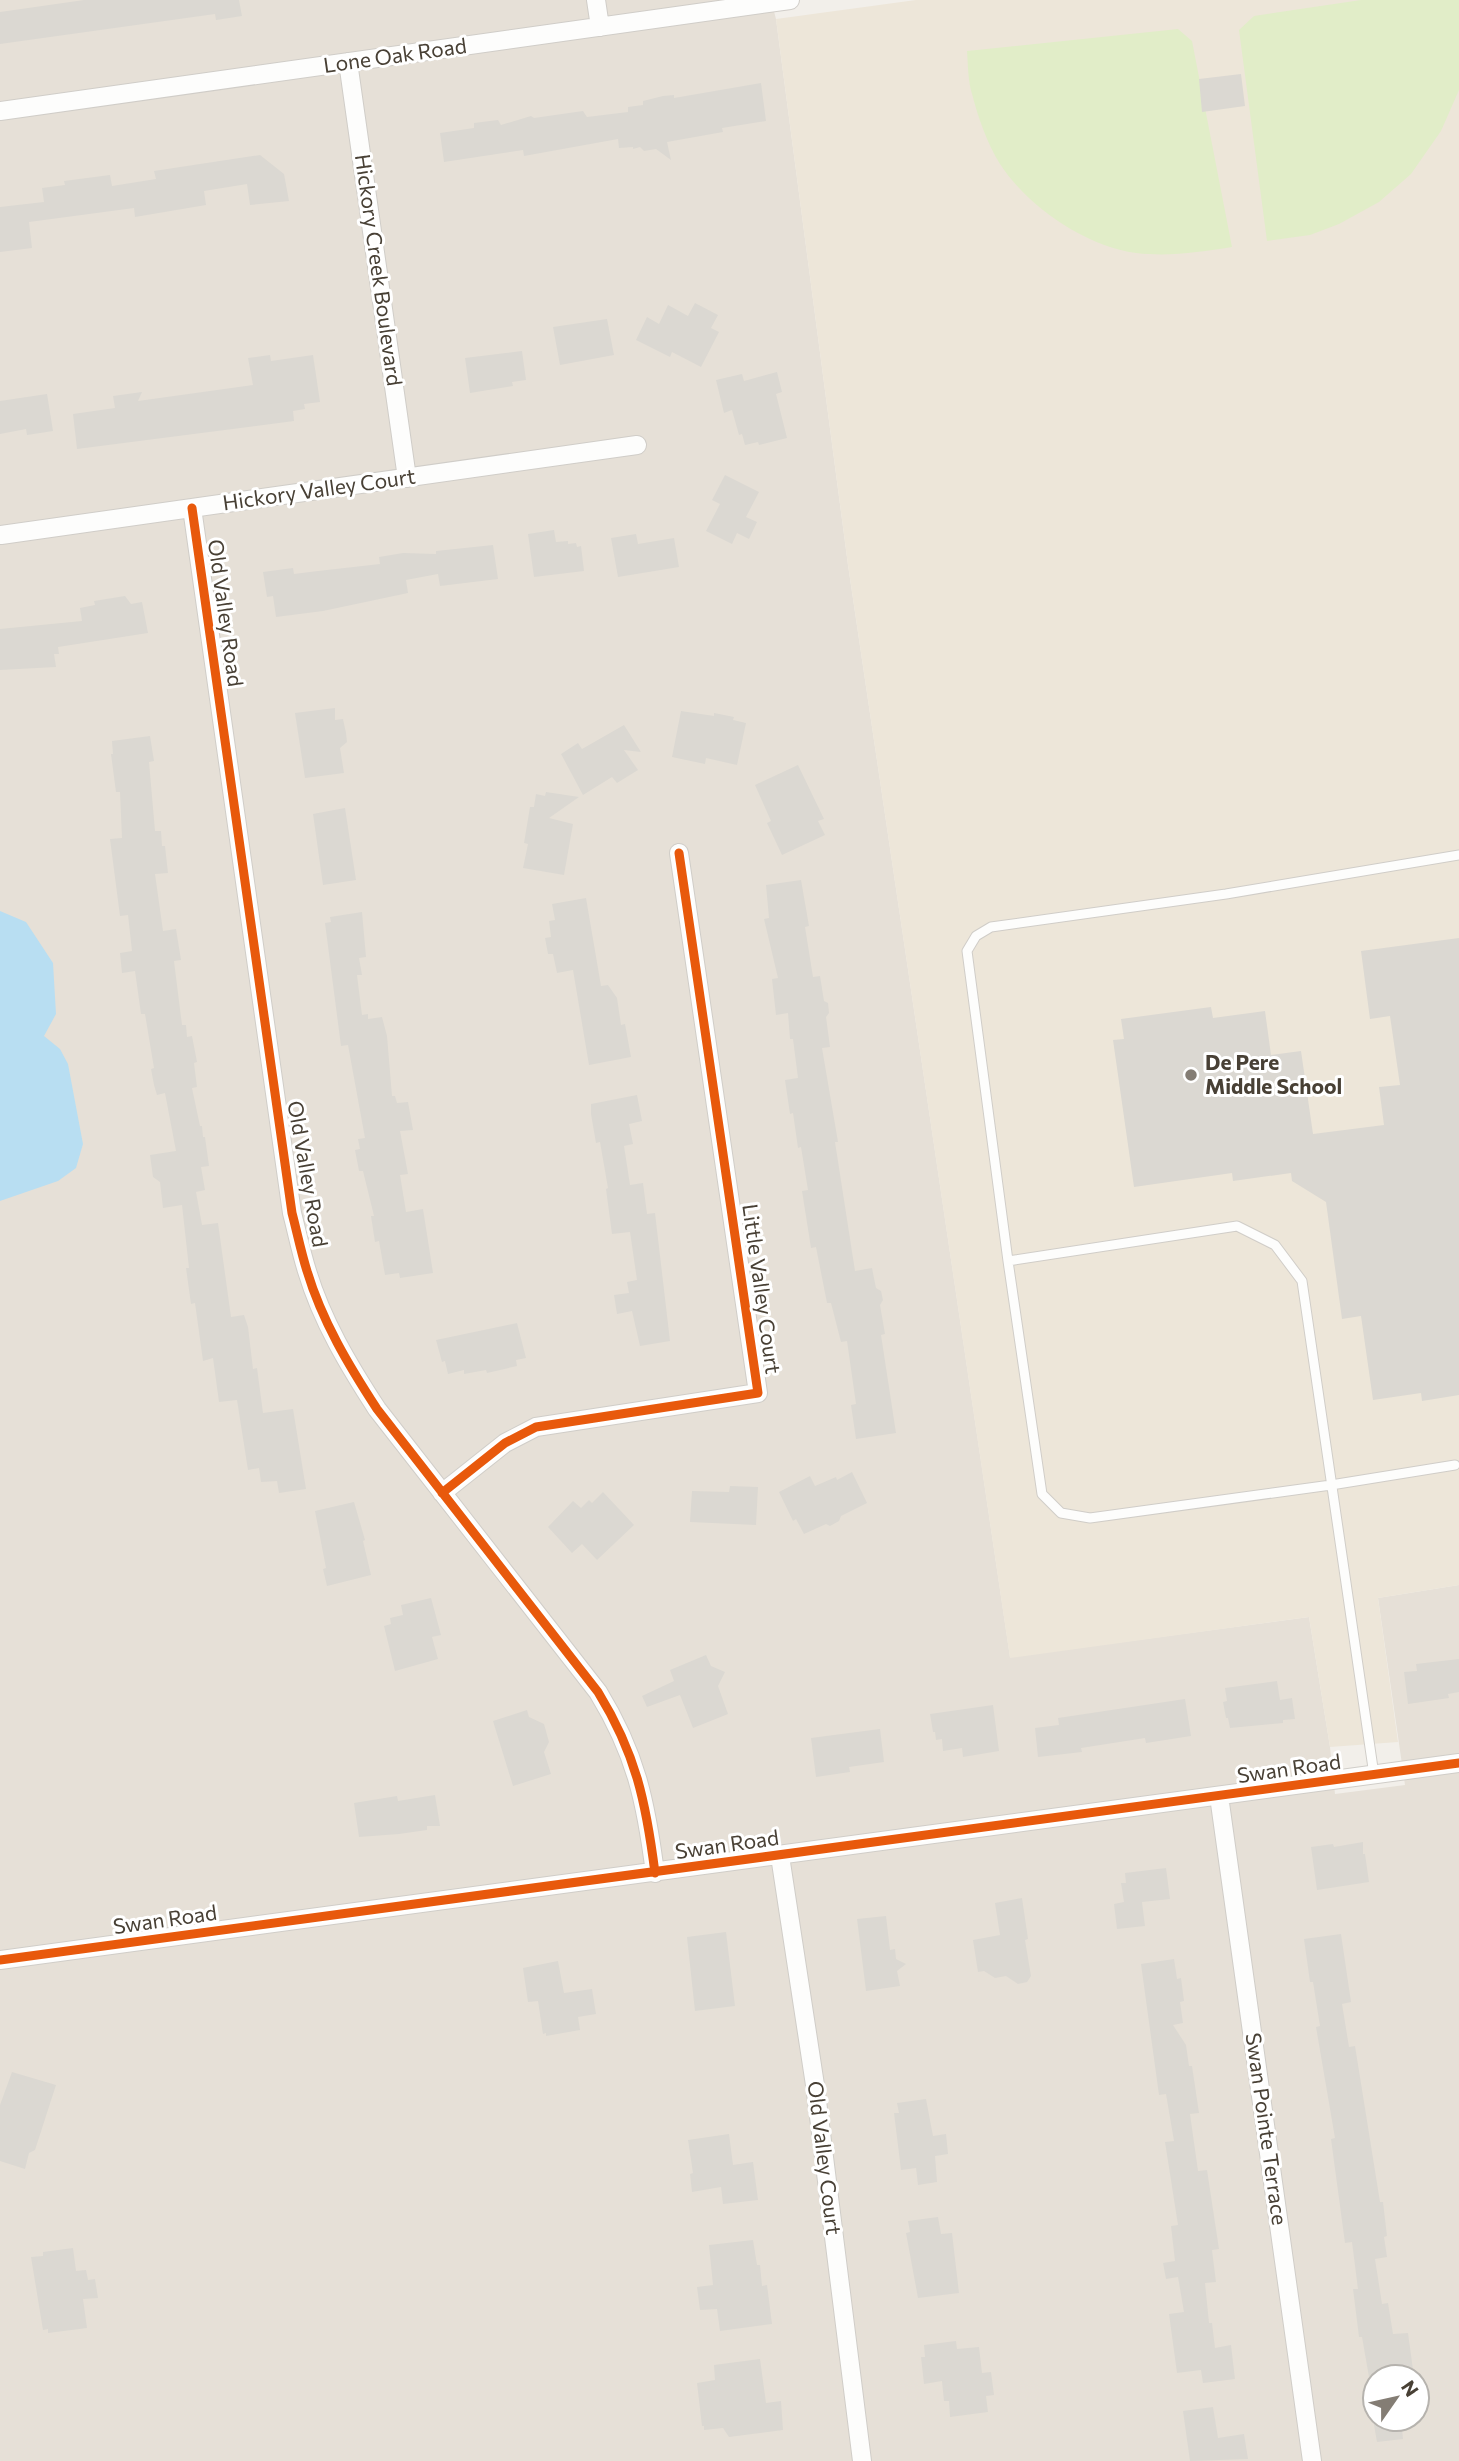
<svg xmlns="http://www.w3.org/2000/svg" width="1459" height="2461" font-family="Commissioner,sans-serif">
	<style>
		.residential { fill: #e6e0d7; fill-rule: evenodd }
		.education { fill: #ede6d9 }
		.green { fill: #e1edc8 }
		.water { fill: #b8def2 }
		.building { fill: #dbd8d2 }
		.lines { fill: none; stroke-linecap: round; stroke-linejoin: round }
		.service-casing { stroke: #d0cdc8; stroke-width: 11 }
		.minor-casing { stroke: #d0cdc8; stroke-width: 20 }
		.service { stroke: #fdfdfc; stroke-width: 9 }
		.minor { stroke: #fdfdfc; stroke-width: 18 }
		.cycleway-casing { stroke: #fff; stroke-width: 13 }
		.cycleway { stroke: #e8590c; stroke-width: 9 }
		.poi-dot { fill: #847d74; stroke: #fff; stroke-width: 2.5 }
		.labels { text-anchor: middle; stroke-width: 6; stroke-linejoin: round; paint-order: stroke }
		.street-label { font-size: 21px; fill: #484035; stroke: #fff }
		.poi-label { font-size: 21px; font-weight: bold; fill: #484035; stroke: #fff; text-anchor: start }
	</style>
	<rect width="100%" height="100%" fill="#f2efea"/>
	<path class="residential" d="M0,0H771L776,19L848,565L1010,1657L1309,1617L1330,1747L1335,1794L1405,1785L1378,1598L1459,1585V2461H0ZM1375,2377H1417V2419H1375Z"/>
	<path class="education" d="M916,0H1459V1585L1378,1598L1398,1742L1330,1747L1309,1617L1010,1658L848,565L776,19Z"/>
	<path class="green" d="M1361,0H1459V90L1441,131L1411,174L1379,202L1339,224L1310,235L1267,241L1239,30L1254,16Z
		M1178,29L1192,41L1232,247C1200,252 1169,257 1136,253C1085,246 1028,207 1000,164C987,143 978,117 972,94C968,81 968,65 967,51Z"/>
	<path class="water" d="M0,911L26,922L53,963L56,1014L44,1036L60,1049L68,1064L83,1144L76,1168L58,1181L0,1201Z"/>
	<path class="building" d="M84,0H239L242,16L216,20L215,14L0,44V12Z
		M1241,74L1245,106L1202,112L1199,79Z
		M761,83L766,121L722,128L723,132L667,142L671,160L656,149L644,151L640,147L633,149V147L619,148L618,139L524,156L523,150L444,162L440,133L474,128V123L498,120L501,125L531,116L534,118L583,111L587,117L628,112V107L643,105V101L663,96L674,95V98Z
		M260,155L284,174L289,201L250,205L247,184L204,191L206,205L135,217L134,208L29,222L32,248L0,252V207L44,202L42,188L65,185L64,181L110,175L112,186L156,179L154,171Z
		M695,303L718,315L711,328L719,332L701,367L672,352L670,357L636,340L647,317L659,324L668,305L688,316Z
		M607,319L614,355L560,365L553,327Z
		M522,351L526,380L512,382L513,386L470,393L465,358Z
		M270,355L271,361L313,355L320,402L304,404L305,409L293,411L294,421L77,449L73,414L115,408L113,396L142,392L138,401L253,385L248,358Z
		M777,372L782,392L776,394L787,438L759,445L758,442L745,445L742,434L739,435L732,410L724,413L716,380L742,374L744,381Z
		M47,394L53,431L27,435L26,429L0,434V401Z
		M725,475L759,492L746,517L757,522L749,539L737,533L732,544L706,531L720,504L712,500Z
		M554,530L556,542L568,541V544L576,543L577,547L581,546L584,571L534,577L528,534Z
		M636,534L638,544L674,538L679,567L618,577L611,538Z
		M493,545L498,579L440,586L438,574L406,580L408,593L323,611L276,617L273,596L267,597L263,572L293,568L294,574L318,571L380,564L379,557L403,553L436,554V551Z
		M125,596L131,604L142,602L148,633L58,647L59,654H54L56,667L0,670V629L82,621L80,608L95,605L94,601Z
		M335,708V720L343,719L346,733L347,742L340,748L344,773L305,778L295,713Z
		M681,711L714,716V713L734,717L733,720L746,723L737,765L706,758L705,764L672,757Z
		M624,725L641,752L624,750L638,770L617,783L612,777L583,795L561,754L578,743L582,749Z
		M150,736L154,761L149,762L155,831H161L162,846H165L168,873L155,874L163,931L176,929L181,960L174,961L182,1025H186L187,1037L192,1036L197,1062L194,1063L197,1087L192,1088L200,1126H202L203,1137H205L209,1166L201,1167L205,1190L196,1192L202,1225L218,1223L231,1317L244,1315L248,1327L253,1369L257,1368L263,1413L293,1409L306,1489L279,1493L277,1481L261,1482L259,1468L248,1470L237,1400L219,1402L213,1358L203,1361L195,1303L191,1304L186,1268H189L182,1205L163,1208L160,1182L153,1177L150,1155L176,1151L165,1093L157,1095L154,1085L151,1069L154,1068L145,1014H141L135,971L122,973L120,953L132,951L128,915L120,916L110,839L122,838L120,792H116L111,754H113L112,741Z
		M798,765L824,819L818,821L825,835L782,855L767,823L771,821L755,785Z
		M546,792L579,797L549,818L573,824L564,875L523,868L528,844L524,843L530,807H534L536,794L545,796Z
		M345,808L356,880L323,885L313,814Z
		M801,880L809,926L805,927L813,977L820,976L824,1001L828,1003L829,1013L826,1017L830,1047L822,1048L838,1142H835L855,1271L872,1268L876,1288L881,1291L883,1300L880,1305L885,1334L881,1335L896,1433L856,1439L851,1405L856,1404L847,1341L841,1342L831,1303H827L816,1247L811,1248L802,1191L808,1190L801,1147L798,1148L793,1113L790,1114L785,1080L798,1078L793,1039H790L788,1013L776,1015L772,979L778,978L764,919L769,918L766,885Z
		M586,898L601,986L608,985L617,998L621,1025L625,1024L631,1057L589,1065L573,970L557,973L553,954H548L545,938L551,937L549,921L555,920L552,904Z
		M362,912L366,957L359,958L362,975H357L362,1015L368,1014V1019L382,1017L387,1036L392,1096H395L397,1103L408,1102L413,1130L400,1131L408,1174L400,1175L406,1212L423,1209L433,1273L400,1278L399,1273L385,1275L379,1241L375,1242L371,1216H374L363,1171H359L355,1150L360,1149L358,1139L365,1138L348,1045L341,1046L325,923L331,922L330,917Z
		M1459,938V1395L1422,1401L1421,1393L1373,1400L1361,1316L1342,1319L1326,1202L1292,1181L1291,1173L1233,1181L1232,1173L1134,1187L1113,1040L1124,1039L1121,1019L1211,1007L1213,1018L1265,1011L1271,1055L1301,1051L1313,1134L1384,1125L1379,1087L1400,1085L1390,1016L1370,1019L1361,951Z
		M637,1095L642,1121L629,1124L633,1144L624,1146L630,1185L643,1183L647,1214L655,1213L670,1341L640,1346L632,1311L617,1314L614,1295L629,1293L627,1282L637,1280L630,1232L612,1234L606,1189L608,1188L600,1142L596,1143L591,1114V1104Z
		M517,1323L526,1358L516,1360L517,1366L487,1373L486,1370L464,1374V1370L448,1374L445,1361L442,1362L436,1340Z
		M852,1472L867,1503L841,1516L839,1521L830,1526L826,1524L804,1534L796,1519L793,1521L779,1492L810,1476L815,1486L836,1477L837,1480Z
		M730,1486L758,1487L756,1525L690,1522L692,1491L729,1492Z
		M603,1492L634,1525L597,1560L582,1544L572,1553L548,1527L573,1501L581,1508L589,1500L592,1503Z
		M354,1502L365,1540L363,1541L371,1575L327,1586L323,1569L326,1568L315,1511Z
		M431,1598L441,1635L432,1637L438,1659L395,1671L384,1626L391,1624L390,1618L403,1615L401,1605Z
		M706,1655L711,1666L725,1672L718,1686L728,1714L693,1728L680,1695L647,1707L642,1696L674,1681L670,1670Z
		M1459,1659V1692L1448,1694L1449,1698L1408,1704L1404,1672L1417,1671L1416,1664Z
		M1277,1681L1280,1700L1292,1698L1295,1719L1283,1720V1723L1230,1728L1228,1718H1226L1223,1702L1227,1701L1225,1688Z
		M1185,1699L1191,1736L1146,1743L1145,1738L1081,1748L1082,1752L1038,1757L1035,1728L1059,1725L1058,1718Z
		M993,1705L999,1751L963,1757L962,1748L943,1751L942,1739L936,1740L935,1732H933L930,1714Z
		M527,1710L529,1717L544,1724L549,1742L544,1752L551,1774L513,1786L493,1721Z
		M880,1729L884,1762L849,1767L850,1772L816,1777L811,1738Z
		M435,1795L440,1826H427V1830L399,1834L359,1837L354,1803L397,1796L398,1801Z
		M1363,1842V1854H1365L1369,1882L1317,1890L1311,1847L1333,1844L1334,1847Z
		M1166,1868L1170,1899L1142,1902L1145,1926L1117,1929L1114,1904L1124,1902L1121,1883H1126L1125,1873Z
		M1022,1898L1028,1939L1025,1940L1031,1976L1027,1982L1018,1984L1006,1976L995,1978L984,1971L978,1972L973,1940L1000,1935L995,1903Z
		M886,1916L890,1950L895,1949L896,1959L906,1964L897,1971L900,1986L866,1991L857,1919Z
		M726,1932L735,2006L695,2011L687,1937Z
		M1341,1934L1351,2002L1342,2004L1349,2047L1355,2046L1380,2202H1383L1387,2236L1384,2237L1387,2257L1375,2259L1382,2304L1388,2303L1393,2334L1408,2333L1414,2377H1369L1362,2337H1359L1353,2289H1358L1352,2242L1345,2243L1331,2139L1335,2138L1316,2027L1320,2026L1313,1982H1310L1304,1939Z
		M1174,1959L1177,1979L1181,1978L1184,2001L1180,2002L1183,2023L1173,2025L1186,2045L1189,2066H1192L1199,2113L1190,2114L1198,2171L1207,2170L1219,2249L1212,2250L1216,2282L1205,2283L1209,2323H1212L1215,2348L1231,2345L1235,2379L1203,2383L1201,2370L1177,2373L1169,2314L1184,2312L1178,2277L1166,2279L1163,2263L1175,2261L1171,2226L1178,2225L1165,2142L1174,2141L1166,2094L1159,2095L1141,1964Z
		M558,1961L564,1993L592,1989L596,2014L578,2017L580,2030L546,2036V2033L543,2034L538,2001L528,2002L523,1968Z
		M12,2072L56,2085L35,2150L29,2153L25,2169L0,2161V2105Z
		M926,2099L933,2136L946,2134L948,2154L935,2156L937,2182L918,2185L916,2168L901,2170L894,2113H899L897,2103Z
		M729,2134L733,2165L753,2162L758,2200L723,2204L721,2187L692,2192L690,2174L693,2173L688,2140Z
		M938,2217L941,2234L952,2233L959,2293L918,2298L906,2233L910,2232L908,2221Z
		M753,2240L757,2265H760L762,2286L767,2285L772,2324L720,2331L717,2309L700,2310L697,2287L713,2285L709,2245Z
		M73,2248L76,2271L86,2270L88,2280L95,2279L98,2298L83,2299L87,2328L48,2333V2329L43,2330L31,2257L43,2256V2252Z
		M956,2341L957,2349L979,2347L982,2373L991,2372L994,2395L986,2396L988,2412L950,2417L949,2401H944L942,2381L924,2384L921,2357H925L924,2345Z
		M760,2359L766,2403L781,2401L783,2430L729,2437L723,2428L704,2430V2426H702L697,2383L715,2380L714,2365Z
		M1213,2407L1218,2438L1244,2434L1248,2459L1190,2461L1183,2411Z
		M1373,2419H1401L1403,2439L1377,2442Z"/>
	<g class="lines">
		<defs>
			<path id="service" d="M1008,1261L1237,1226L1275,1245L1302,1281L1374,1775
				M1455,1465L1331,1485L1090,1518L1061,1513L1042,1494L1008,1261L967,951L976,936L991,927L1226,894L1459,855"/>
			<path id="minor" d="M596,0L600,27
				M348,62L407,478
				M0,111L790,0
				M192,508L292,1213C297,1232 301,1252 307,1271C322,1321 349,1366 377,1409L598,1692C636,1754 646,1802 655,1873
				M1,535L637,445
				M442,1493L505,1443L536,1427L758,1393L679,853
				M1219,1796L1312,2461
				M780,1856L815,2085L862,2461
				M0,1960L1459,1763"/>
		</defs>
		<use href="#service" class="service-casing"/>
		<use href="#minor" class="minor-casing"/>
		<use href="#service" class="service"/>
		<use href="#minor" class="minor"/>
		<defs>
			<path id="cycleway" d="M192,508L292,1213C297,1232 301,1252 307,1271C322,1321 349,1366 377,1409L598,1692C636,1754 646,1802 655,1873
				M442,1493L505,1443L536,1427L758,1393L679,853
				M0,1960L1459,1763"/>
		</defs>
		<use href="#cycleway" class="cycleway-casing"/>
		<use href="#cycleway" class="cycleway"/>
	</g>
	<circle class="poi-dot" cx="1191" cy="1075" r="7"/>
	<g class="labels">
		<g class="street-label">
			<text transform="translate(395 56) rotate(-8)" y="7">Lone Oak Road</text>
			<text transform="translate(378 270) rotate(82)" y="7">Hickory Creek Boulevard</text>
			<text transform="translate(319 490) rotate(-8)" y="7">Hickory Valley Court</text>
			<text transform="translate(225 613) rotate(82)" y="7">Old Valley Road</text>
			<text transform="translate(307 1174) rotate(80)" y="7">Old Valley Road</text>
			<text transform="translate(761 1289) rotate(82)" y="7">Little Valley Court</text>
			<text transform="translate(1289 1769) rotate(-8)" y="7">Swan Road</text>
			<text transform="translate(727 1845) rotate(-8)" y="7">Swan Road</text>
			<text transform="translate(165 1920) rotate(-8)" y="7">Swan Road</text>
			<text transform="translate(1266 2129) rotate(82)" y="7">Swan Pointe Terrace</text>
			<text transform="translate(824 2158) rotate(83)" y="7">Old Valley Court</text>
		</g>
		<g class="poi-label">
			<text x="1205" y="1070">De Pere<tspan x="1205" dy="24">Middle School</tspan></text>
		</g>
	</g>
	<g transform="translate(1396 2398) rotate(56)"><circle r="33" fill="#ffffff" stroke="#b6b3ae" stroke-width="2"/>
	<path d="M0-5L12 26L0 18L-12 26Z" fill="#847d74"/>
	<text y="-10" font-size="19" font-weight="bold" text-anchor="middle" fill="#484035">N</text>
	</g>
</svg>
